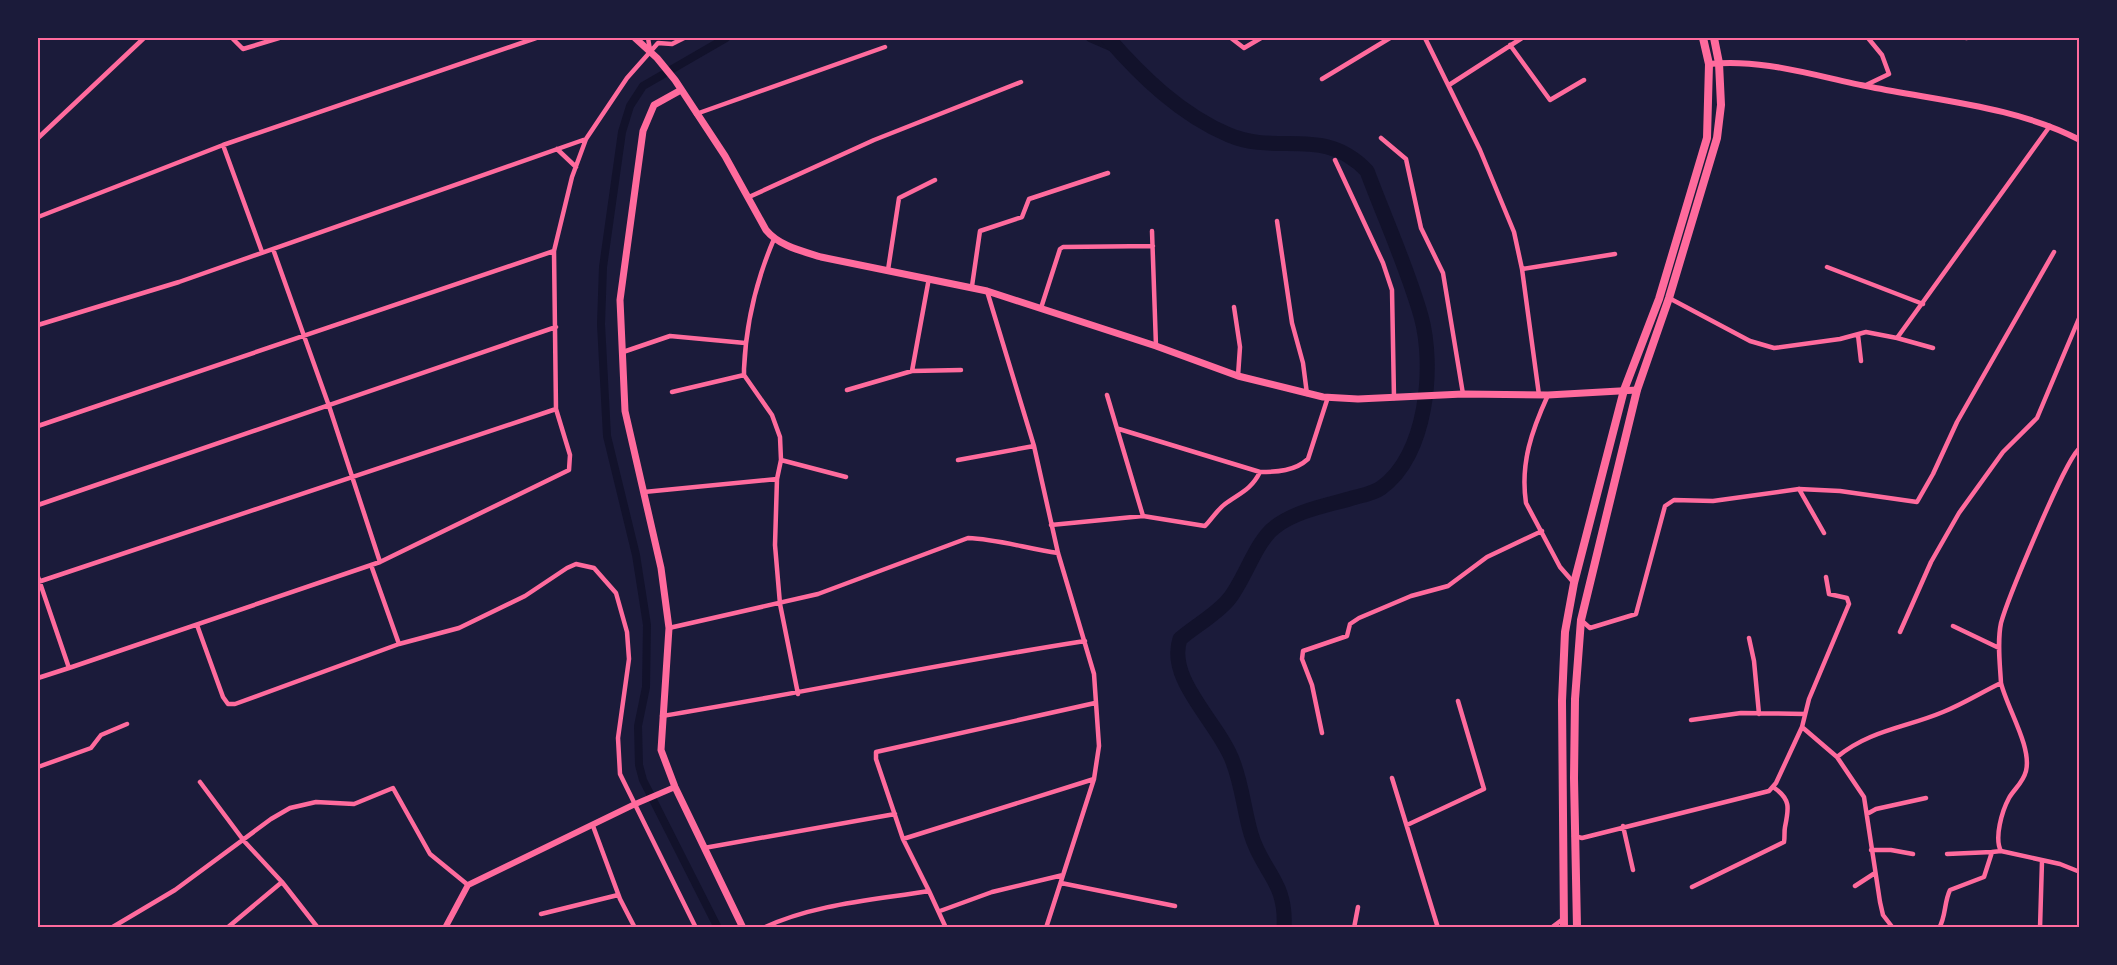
<svg xmlns="http://www.w3.org/2000/svg" width="2117" height="965" font-family="Raleway,sans-serif">
	<style>
		.lines { fill: none; stroke-linecap: round; stroke-linejoin: round }
		.canal { stroke: #12122b; stroke-width: 8 }
		.river { stroke: #12122b; stroke-width: 15 }
		.minor { stroke: #ff6b9d; stroke-width: 4.5 }
		.tertiary { stroke: #ff6b9d; stroke-width: 6 }
		.secondary { stroke: #ff6b9d; stroke-width: 7 }
		.primary { stroke: #ff6b9d; stroke-width: 8 }
		.neatline { fill: none; stroke: #ff6b9d; stroke-width: 2 }
	</style>
	<rect width="100%" height="100%" fill="#1b1b3a"/>
	<g class="lines">
		<path class="canal" d="M1090,38L1120,51
			M718,928L643,780L639,765L638,726L646,687L647,625L636,555L607,436L601,324L603,267L622,132L630,106L643,86L726,38"/>
		<path class="river" d="M1108,38C1141,76 1181,115 1229,135C1278,156 1324,125 1367,171C1385,219 1407,267 1421,316C1435,366 1427,456 1381,488C1374,493 1364,495 1356,497C1330,505 1297,510 1275,527C1256,541 1245,579 1229,599C1217,614 1195,626 1180,639C1166,680 1220,724 1233,762C1242,785 1244,810 1251,834C1262,872 1287,881 1284,928"/>
		<path class="minor" d="M232,38L243,49L279,38
			M648,38L650,50
			M1231,38L1244,48L1261,38
			M1425,38L1480,150L1514,232L1522,269L1539,395
			M1966,38H1967
			M1510,45L1550,100L1584,80
			M1322,79L1390,38
			M1449,85L1522,38
			M1866,85L1889,74L1882,55L1868,38
			M696,114L885,47
			M38,138L144,38
			M1381,138L1406,159L1421,228L1443,273L1463,394
			M223,145L262,252
			M557,149L576,167
			M1335,160L1383,263L1392,290L1394,398
			M749,197L874,140L1021,82
			M38,217L223,145L536,38
			M1277,221L1292,323L1303,363L1307,394
			M1152,231L1156,346
			M774,239C756,281 746,322 744,369V375L772,415L780,437L781,460L777,479L775,545L780,604L798,694
			M273,249L329,406L380,562
			M1827,267L1923,304
			M1522,269L1615,254
			M888,270L899,198L935,180
			M972,286L980,231L1022,217L1029,199L1108,173
			M987,291L1034,446L1058,553L1094,674L1099,746L1094,779L1046,928
			M1669,298L1750,341L1774,348L1840,339L1866,332L1897,338L2050,126
			M1234,307L1240,347L1238,376
			M1041,308L1060,249L1063,247L1153,246
			M38,325L179,282L586,139
			M1858,335L1861,361
			M1897,338L1933,348
			M623,352L670,336L745,343
			M912,371L929,278
			M847,390L912,371L961,370
			M672,392L744,375
			M1107,395L1143,516
			M1548,395C1532,430 1520,463 1526,503L1560,567L1574,583
			M38,426L554,251
			M1119,429L1260,472C1277,472 1295,471 1308,459L1328,397
			M781,460L846,477
			M958,460L1034,446
			M1799,489L1824,533
			M644,492L777,479
			M38,505L556,327
			M1051,525L1143,516L1205,526C1212,519 1217,510 1225,504C1240,493 1251,490 1260,472
			M371,565L399,644
			M38,577L69,668L380,562L569,470L570,455L556,409L554,251L572,177L586,139L627,78L658,43L672,44L684,38
			M38,582L556,409
			M1581,620L1590,628L1636,614L1665,506L1674,500L1713,501L1799,489L1840,491L1917,502L1933,474L1957,422L2054,252
			M197,625L223,697L228,704H235L399,644L459,628L525,596L567,568L576,564L594,568L616,593L627,632L629,659L618,738L620,774L696,928
			M1953,626L1999,648
			M669,628L818,594L968,538C998,539 1028,549 1058,553
			M1900,632L1931,562L1959,513L2003,452L2037,418L2080,316
			M1749,638L1754,661L1759,714
			M38,678L69,668
			M662,716C803,693 943,663 1085,641
			M1691,720L1741,713L1805,714
			M1802,727L1809,699L1849,604L1847,598L1829,594L1826,577
			M1322,733L1312,685L1302,659L1303,651L1347,636L1350,624L1359,618L1411,596L1448,586L1487,557L1542,531
			M1837,757L1864,797L1880,902L1883,915L1893,928
			M38,767L91,748L101,735L127,724
			M1392,778L1438,928
			M200,782L244,841L282,882L227,928
			M1867,814L1876,809L1926,798
			M1407,825L1484,789L1458,701
			M593,826L620,899L635,928
			M1623,826L1633,870
			M1574,836L1582,838L1769,791L1776,783L1802,727L1837,757C1870,730 1905,728 1943,712C1963,704 1982,692 2001,683C2000,664 1997,642 2001,623C2007,601 2066,457 2080,448
			M903,839L1094,779
			M704,848L895,814
			M1871,850H1891L1913,854
			M2001,851C1994,838 2002,811 2009,798C2014,789 2023,783 2026,771C2032,747 2007,708 2001,683
			M1947,854L1992,852
			M282,882L318,928
			M1061,883L1175,906
			M1855,886L1875,873
			M1692,887L1784,842C1785,837 1784,832 1785,827C1789,808 1791,799 1773,787
			M929,891L946,928
			M940,911L992,892L1063,875
			M541,914L618,895
			M111,928L175,890L271,819L290,808L316,802L354,804L393,788L430,854L468,885
			M763,928C814,904 874,900 929,891L903,839L876,759V752L1095,703
			M1354,928L1358,907
			M1551,928L1563,919
			M1939,928C1946,917 1944,902 1950,890L1984,877L1992,852L2001,851L2060,864L2080,872
			M2040,928L2042,861"/>
		<path class="tertiary" d="M1709,64C1763,58 1818,77 1871,87C1940,101 2017,107 2080,140
			M445,928L468,885L633,805L675,787"/>
		<path class="secondary" d="M635,38L657,58L675,80L725,156L766,230C779,246 802,251 821,257L987,291L1156,346L1238,376L1323,397L1358,399L1463,394L1548,395L1637,390
			M681,90L654,105L643,131L620,300L625,411L661,568L669,628L661,750L675,787L743,928"/>
		<path class="primary" d="M1564,928L1562,701L1565,632L1574,583L1624,390L1659,299L1707,138L1709,64L1703,38
			M1577,928L1574,778L1575,699L1581,620L1637,390L1669,298L1717,138L1721,105L1719,63L1714,38"/>
	</g>
	<rect width="2117" height="965" fill="none" stroke="#1b1b3a" stroke-width="78"/>
	<rect x="39" y="39" width="2039" height="887" class="neatline"/>
</svg>
